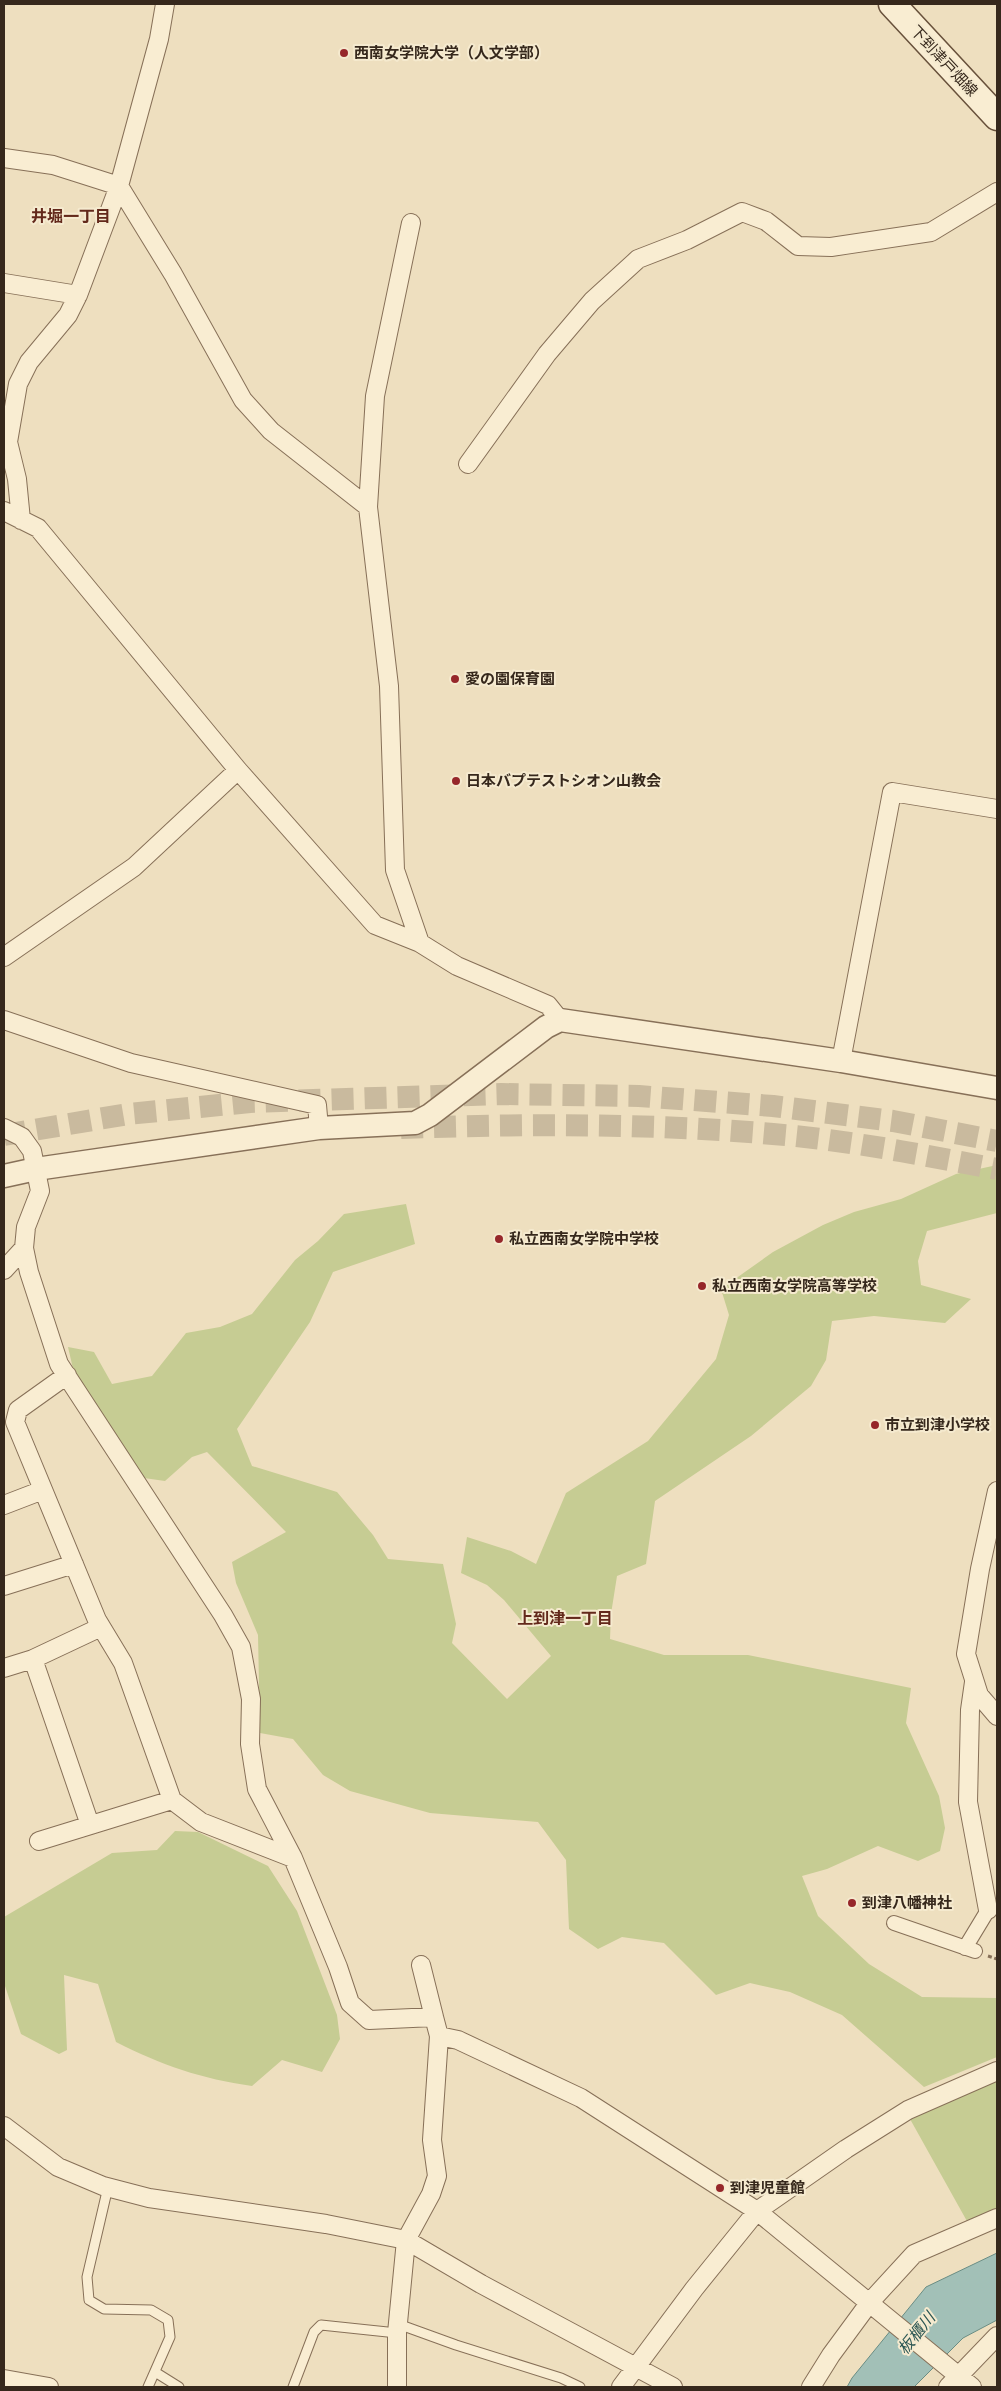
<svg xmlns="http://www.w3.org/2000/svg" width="1001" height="2391" font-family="'Source Serif 4','Noto Sans JP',serif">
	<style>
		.green { fill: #c6cc93 }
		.water { fill: #a2c0b7; stroke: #6a8d84 }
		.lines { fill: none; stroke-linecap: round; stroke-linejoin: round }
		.tertiary-tunnel { stroke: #c9ba9e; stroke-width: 22; stroke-dasharray: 22 11; stroke-linecap: butt }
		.service-casing { stroke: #877058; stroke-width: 11 }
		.pedestrian-casing { stroke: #877058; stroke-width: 16 }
		.minor-casing { stroke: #877058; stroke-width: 20 }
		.tertiary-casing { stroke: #877058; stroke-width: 25 }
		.secondary-casing { stroke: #68513b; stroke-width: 29 }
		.path { stroke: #877058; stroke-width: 3; stroke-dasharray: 4 2.5; stroke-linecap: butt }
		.service { stroke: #f9edd2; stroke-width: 9 }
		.pedestrian { stroke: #f9edd2; stroke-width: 14 }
		.minor { stroke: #f9edd2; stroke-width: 18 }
		.tertiary { stroke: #f9edd2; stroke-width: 22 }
		.secondary { stroke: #f9edd2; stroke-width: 26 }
		.poi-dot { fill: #96272a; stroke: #f5eacf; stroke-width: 2 }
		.labels { text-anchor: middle; stroke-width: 4; stroke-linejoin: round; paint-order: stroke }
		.poi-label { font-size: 15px; font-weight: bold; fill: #36281c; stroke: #f5eacf; text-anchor: start }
		.street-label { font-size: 15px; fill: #36281c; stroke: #f5eacf }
		.neighbourhood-label { font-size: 16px; font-weight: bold; fill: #63291b; stroke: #f5eacf }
		.water-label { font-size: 16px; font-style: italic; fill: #2b5653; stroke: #f5eacf }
	</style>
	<rect width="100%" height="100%" fill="#eedfbf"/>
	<path class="green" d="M997,1165V1213L927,1231L918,1261L921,1285L971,1299L945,1323L874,1316L832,1321L826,1360L811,1386L751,1436L655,1501L646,1564L617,1576L611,1614L610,1639L664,1655H748L911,1688L906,1723L939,1796L945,1828L940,1851L918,1861L878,1846L827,1869L802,1876L818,1916L869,1964L922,1997L997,1998V2057L924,2087L842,2015L790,1992L750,1983L716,1995L664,1943L622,1937L598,1949L569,1929L566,1860L538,1822L430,1813L350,1791L323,1775L293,1739L260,1733L258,1635L236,1583L232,1562L286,1532L207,1452L192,1457L165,1481L144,1478L74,1373L68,1347L94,1352L112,1384L152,1376L186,1333L220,1327L252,1314L295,1260L318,1241L344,1214L406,1204L415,1244L333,1272L310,1322L237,1429L252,1466L337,1492L373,1535L388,1559L443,1564L456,1624L452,1643L507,1699L551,1656L504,1600L487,1585L461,1573L467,1537L511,1551L536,1564L566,1493L648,1441L716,1359L729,1315L721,1289L773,1252L823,1225L854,1212L901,1199L956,1174Z
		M175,1831L198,1832L268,1866L297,1911L337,2015L340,2039L322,2072L282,2060L252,2086C202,2079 161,2065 116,2042L98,1984L64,1975L67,2050L59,2054L21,2034L4,1983V1917L112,1853L157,1850Z
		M997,2078V2210L968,2223L910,2119Z"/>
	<path class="water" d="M997,2253V2320L963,2338L914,2387H847L852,2378L926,2287Z"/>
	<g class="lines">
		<path class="tertiary-tunnel" d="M401,1128C525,1124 649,1123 773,1134C848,1140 923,1155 997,1169
			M4,1135L128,1114L250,1102L501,1094L639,1096L773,1106L893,1121L997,1141"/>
		<defs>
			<path id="service" d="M108,2187L87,2277L89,2300L104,2309L151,2310L168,2320L170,2337L148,2387
				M398,2324L456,2345L561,2378L580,2387
				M155,2372L179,2387
				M293,2387L314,2332L321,2325L397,2333"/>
			<path id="pedestrian" d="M894,1923L975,1951
				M965,1948L988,1910"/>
			<path id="minor" d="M4,158L53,165L119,186L173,274L243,400L271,431L368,507
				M411,223L375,396L368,507L389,686L395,870L420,943
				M4,283L78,295
				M468,464L547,354L592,301L638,259L687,240L742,212L766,221L798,246L831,247L931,232L997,192
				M4,511L38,528L238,770L375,925L420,943L457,966L548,1005L560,1020
				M21,520L17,479L8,442L18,384L29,362L68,315L78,295L119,186L159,39L165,4
				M4,957L134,867L238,770
				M4,1020L131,1063L317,1105L319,1128
				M841,1061L892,792L997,809
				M4,1128L22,1137L32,1151L40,1191L26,1227L24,1248L29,1272L59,1364L223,1615L241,1647L251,1699L250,1744L257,1789L293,1858L338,1967L350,2003L369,2020L434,2017L439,2036L432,2140L437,2176L431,2194L406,2240L397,2333V2387
				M4,1270L24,1248
				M67,1375L18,1410L15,1422L97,1620L123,1663L172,1800L201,1822L293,1858
				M997,1491L980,1569L966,1654L979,1695L997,1716
				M4,1505L43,1490
				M4,1586L74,1564
				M33,1659L90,1825
				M4,1668L33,1659L101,1627
				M974,1682L970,1710L968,1802L988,1910
				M39,1841L172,1800
				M421,1965L434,2017
				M439,2036L458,2040L581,2098L757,2211L972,2387
				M4,2126L58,2167L103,2186L149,2198L326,2224L406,2240L481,2284L673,2387
				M4,2379L49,2387
				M621,2387L694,2289L757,2211L846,2149L908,2110L997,2071
				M811,2387L831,2355L870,2302L914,2254L997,2218
				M948,2387L997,2336"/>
			<path id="tertiary" d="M4,1176L36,1169L319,1128L415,1123L430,1115L546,1027L560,1020L841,1061L997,1088"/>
			<path id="secondary" d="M892,4L997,117"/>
		</defs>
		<use href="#service" class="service-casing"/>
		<use href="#pedestrian" class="pedestrian-casing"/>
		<use href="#minor" class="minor-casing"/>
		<use href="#tertiary" class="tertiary-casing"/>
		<use href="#secondary" class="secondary-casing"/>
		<path class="path" d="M988,1956L997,1959"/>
		<use href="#service" class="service"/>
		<use href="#pedestrian" class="pedestrian"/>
		<use href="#minor" class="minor"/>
		<use href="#tertiary" class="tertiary"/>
		<use href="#secondary" class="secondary"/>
	</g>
	<g class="poi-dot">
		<circle cx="344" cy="53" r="5"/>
		<circle cx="455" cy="679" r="5"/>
		<circle cx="456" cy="781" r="5"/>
		<circle cx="499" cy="1239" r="5"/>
		<circle cx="702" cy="1286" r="5"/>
		<circle cx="875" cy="1425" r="5"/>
		<circle cx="852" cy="1903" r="5"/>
		<circle cx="720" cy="2188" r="5"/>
	</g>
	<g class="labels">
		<g class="poi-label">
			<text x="354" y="58">西南女学院大学（人文学部）</text>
			<text x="465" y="684">愛の園保育園</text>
			<text x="466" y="786">日本バプテストシオン山教会</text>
			<text x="509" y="1244">私立西南女学院中学校</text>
			<text x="712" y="1291">私立西南女学院高等学校</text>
			<text x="885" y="1430">市立到津小学校</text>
			<text x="862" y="1908">到津八幡神社</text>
			<text x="730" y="2193">到津児童館</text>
		</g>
		<g class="street-label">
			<text transform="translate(944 61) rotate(47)" y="5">下到津戸畑線</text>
		</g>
		<g class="neighbourhood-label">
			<text x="71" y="222">井堀一丁目</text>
			<text x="565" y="1624">上到津一丁目</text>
		</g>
		<g class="water-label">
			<text transform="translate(916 2333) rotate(-51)" y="6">板櫃川</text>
		</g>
	</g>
	<rect width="1001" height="2391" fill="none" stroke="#36281c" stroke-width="10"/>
</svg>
